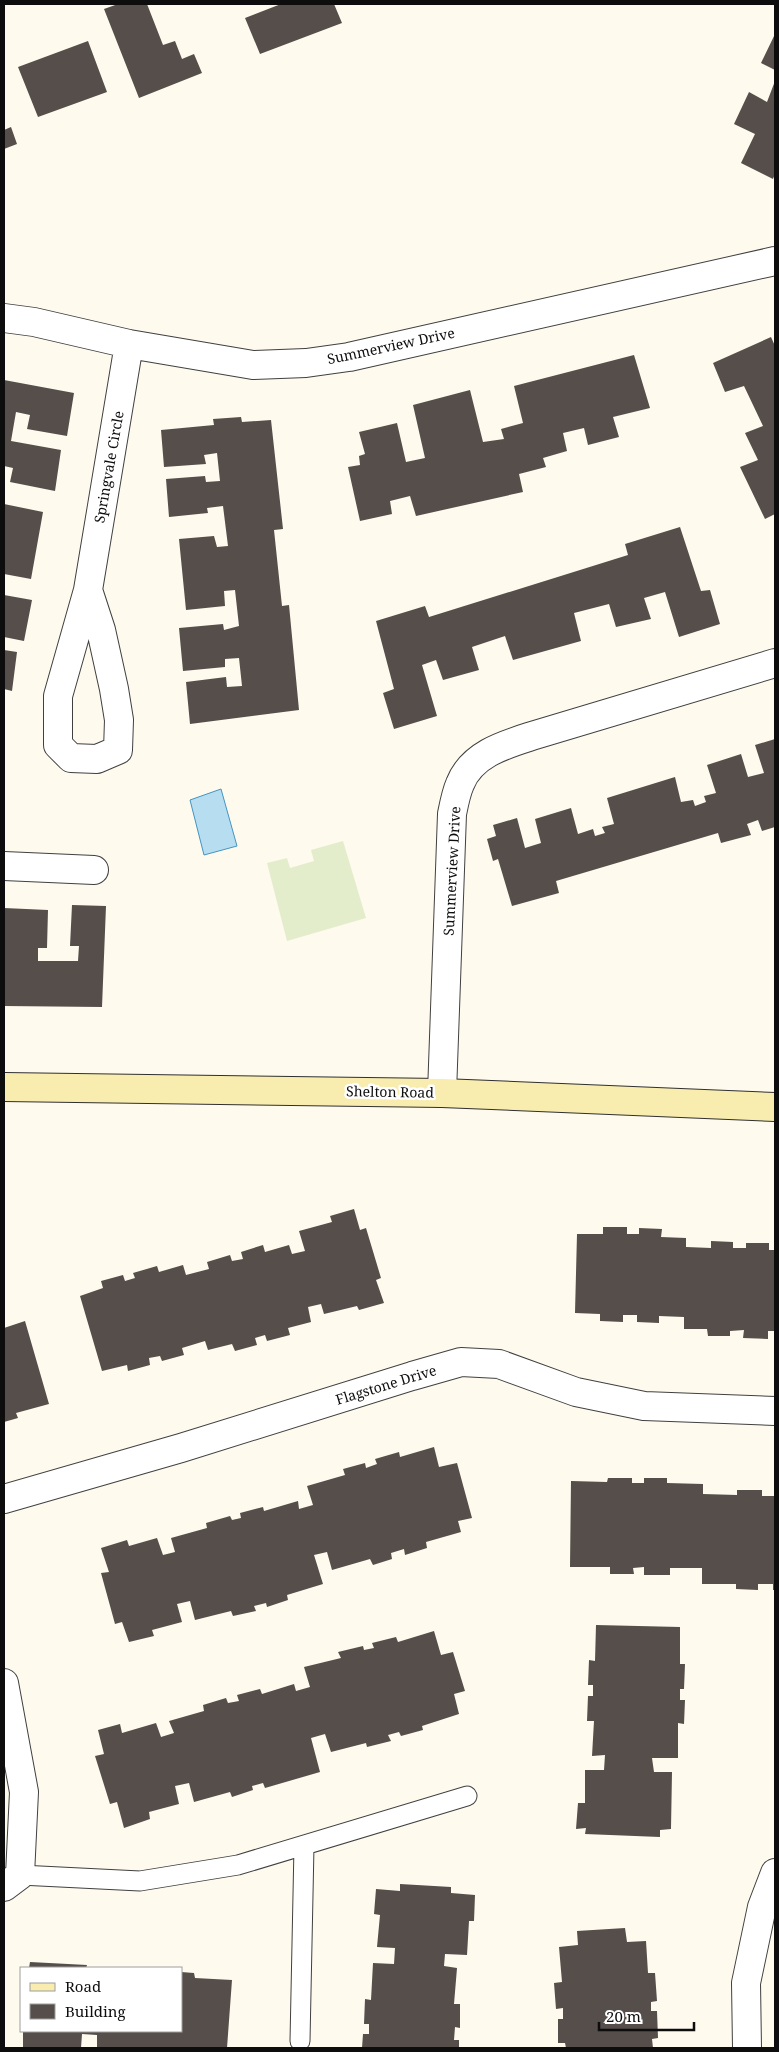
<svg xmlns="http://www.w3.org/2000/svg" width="779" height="2052" font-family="'Noto Serif',serif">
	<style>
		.pitch { fill: #e3edcc }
		.water { fill: #b7ddf1; stroke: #4494c2 }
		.building { fill: #554e4a }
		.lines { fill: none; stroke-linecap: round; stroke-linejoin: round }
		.lane-casing { stroke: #404040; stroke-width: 21 }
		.street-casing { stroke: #404040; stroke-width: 30 }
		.secondary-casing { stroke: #2f2f2f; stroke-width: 30 }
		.lane { stroke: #fff; stroke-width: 19 }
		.street { stroke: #fff; stroke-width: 28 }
		.secondary { stroke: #f8edaf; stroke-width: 28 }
		.labels { text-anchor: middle; stroke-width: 5; stroke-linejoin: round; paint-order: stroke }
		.street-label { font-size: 14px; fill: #0d0d0d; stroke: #fff }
	</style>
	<rect width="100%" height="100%" fill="#fefaee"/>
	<path class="pitch" d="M343,841L366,918L287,941L267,863L287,858L290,868L314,861L311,850Z"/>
	<path class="water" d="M221,789L237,846L204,855L190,800Z"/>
	<path class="building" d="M118,4H147L163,45L175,41L182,59L194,54L202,73L139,98L104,9Z
		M281,4H334L342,23L260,54L245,18Z
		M775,34V70L761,63Z
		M88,41L107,92L38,117L18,67Z
		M775,81V174L773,179L741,163L755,134L734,124L749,92L767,102Z
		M11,127L17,144L4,149V130Z
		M771,337L775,346V514L765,519L740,467L758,460L745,433L763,426L744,386L725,392L713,363Z
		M634,355L650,408L613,417L619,437L588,445L584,428L563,433L567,451L543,458L546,467L519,474L523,492L416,516L410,496L390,501L392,514L360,521L348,467L360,465L359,456L365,454L359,432L397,423L406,462L425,458L413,405L470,390L483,442L504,439L501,429L523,423L514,386Z
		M4,380L74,393L67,436L27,429L30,415L16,412L11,441L61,450L55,491L10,482L13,468L4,466Z
		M241,417L242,422L271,420L283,529L274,530L282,606L289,605L299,710L190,724L186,682L226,677L227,687L242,686L239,658L225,659V667L183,671L179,628L223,624L224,630L239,626L235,590L224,591L225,606L186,610L179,539L214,536L217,547L228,546L223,506L207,508L208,513L169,517L166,479L205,476L206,482L220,481L217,453L204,455L206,464L164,467L161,430L214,425L213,419Z
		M4,504L43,512L31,579L4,574Z
		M680,527L701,591L710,590L720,624L679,637L665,592L644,598L651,619L616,627L609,604L574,613L581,641L513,660L505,636L472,647L479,670L443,680L436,660L422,665L437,716L394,729L383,693L394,689L376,621L425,606L429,617L628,555L625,544Z
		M4,595L32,600L24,641L4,637Z
		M4,650L17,652L12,691L4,689Z
		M775,739V827L762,831L758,820L747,824L751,835L721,843L718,833L556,881L559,893L512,906L498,859L493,861L487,839L496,836L493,825L517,818L525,848L541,843L535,819L571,808L578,834L593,829L595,836L605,833L602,827L614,824L607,798L675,777L681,802L693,800L695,806L706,802L704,796L716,793L707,765L741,754L748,777L764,773L755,745Z
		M72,905L106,906L102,1007L4,1006V908L48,910L47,948H38V961H78L79,946H70Z
		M354,1209L360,1230L366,1228L381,1278L376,1280L384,1303L359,1310L357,1306L324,1314L321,1304L308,1307L311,1322L288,1328L290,1335L267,1341L265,1335L255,1338L257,1345L235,1351L232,1344L208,1350L205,1341L182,1348L184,1355L162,1361L160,1356L149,1358L150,1365L128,1371L127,1365L102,1371L80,1296L103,1288L101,1281L123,1275L125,1281L135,1278L133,1273L157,1266L159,1272L183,1265L186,1275L209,1269L207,1262L230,1255L232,1261L243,1259L241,1252L263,1245L265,1252L289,1245L292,1254L305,1251L299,1231L332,1222L330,1216Z
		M603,1227H627V1234H639V1228L662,1229L661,1237L686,1238V1247L711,1248V1241L733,1242V1248H746V1243H769V1250H775V1331H768V1339L743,1338L744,1330L730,1331V1336H708L707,1329H684V1317L659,1316V1323L637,1322V1315H623V1322L600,1321V1314L575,1313L577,1234H603Z
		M25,1321L49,1404L16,1413L18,1418L4,1422V1328Z
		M434,1447L439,1467L457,1463L472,1518L458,1521L461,1532L426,1542L427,1548L405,1555L404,1549L391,1553L392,1559L373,1565L370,1559L332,1570L327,1552L314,1555L323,1584L287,1595L288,1600L267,1607L266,1603L254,1606L256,1611L233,1616L231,1611L195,1620L190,1601L177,1604L182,1622L152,1630L154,1636L129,1642L122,1622L115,1624L101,1573L109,1572L101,1548L127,1540L129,1546L157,1538L163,1555L175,1552L171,1538L207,1528L206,1523L230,1516L232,1520L241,1518L240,1513L263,1507L264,1511L298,1501L299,1509L313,1505L307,1486L345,1475L343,1469L365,1463L366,1468L377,1464L375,1459L399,1452L400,1457Z
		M608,1478H632V1483H644V1478H667V1483L703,1484V1494L737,1495V1490H762V1496H775V1590H773V1584H758V1590L736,1589V1584H702V1568H670V1575H644V1567L633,1568L634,1574H610V1567H570L571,1481L607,1482Z
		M596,1625L680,1627V1664H685L684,1689H680V1700H685L684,1724L678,1723V1758H652L654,1772H672L671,1829L660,1830V1837L585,1834L586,1828L576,1829L578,1803H585V1770H604L605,1755L592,1756L594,1721H587L588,1696H593V1685H588L589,1660L595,1661Z
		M434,1631L441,1655L453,1652L465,1691L454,1694L459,1714L422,1726L423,1730L401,1736L399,1732L388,1735L391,1741L367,1747L366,1743L331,1752L325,1734L311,1738L320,1772L265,1788L263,1783L252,1786L253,1790L232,1797L230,1792L194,1802L189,1783L175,1786L179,1804L149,1812L150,1819L124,1828L117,1802L110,1804L95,1756L104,1754L98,1730L120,1724L122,1733L156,1723L161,1737L174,1733L169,1721L204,1711L203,1705L226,1698L228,1703L239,1701L237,1695L260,1689L262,1694L294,1684L296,1691L310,1687L304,1667L341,1658L338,1652L363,1646L364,1650L374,1648L372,1643L396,1637L398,1642Z
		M400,1884L451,1887V1893L475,1895L474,1921H469L467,1955L445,1954L444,1966L457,1968L454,2004H460V2028L455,2027L454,2040H459V2048H362L363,2034H369V2024H364L365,1999L371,2000L373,1963L394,1964L395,1948L377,1947L380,1915L374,1914L376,1889L400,1891Z
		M625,1928L627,1942L646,1941L648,1973H655L657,2001L651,2002V2011H657L658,2038L652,2039L653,2048H566L565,2043H558V2019H563V2008L556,2009L554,1983L562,1982L559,1947L578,1945L577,1931Z
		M30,1962L87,1965L86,1968H29Z
		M181,1972L194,1973L195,1978L232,1980L227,2048H97V2035L82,2034L81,2048H23V2031H181Z"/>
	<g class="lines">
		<defs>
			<path id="lane" d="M20,1875L140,1881L238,1865L467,1796
				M300,2041L304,1846"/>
			<path id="street" d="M4,318L34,322L129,344L253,365L306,363L349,357L775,261
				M88,590L101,630L114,689L119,720L118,750L97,759L71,758L58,745V696Z
				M88,590L129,344
				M4,866L94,870
				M442,1093L452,814C454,804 456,793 460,784C472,753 507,744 535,735L775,663
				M4,1499L181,1448L412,1376L461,1362L499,1364L576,1392L644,1406L775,1411
				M4,1683L24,1792L20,1875L4,1887
				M747,2048L746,1983L762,1907L775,1873"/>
			<path id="secondary" d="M4,1087L442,1093L775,1107"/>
		</defs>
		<use href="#lane" class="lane-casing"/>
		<use href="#street" class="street-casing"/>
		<use href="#secondary" class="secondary-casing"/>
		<use href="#lane" class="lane"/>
		<use href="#street" class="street"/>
		<use href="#secondary" class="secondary"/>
	</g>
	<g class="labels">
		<g class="street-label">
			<text transform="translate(391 346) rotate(-12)" y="5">Summerview Drive</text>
			<text transform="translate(109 467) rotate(-80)" y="5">Springvale Circle</text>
			<text transform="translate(452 871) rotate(-87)" y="5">Summerview Drive</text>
			<text transform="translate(390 1092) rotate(1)" y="5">Shelton Road</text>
			<text transform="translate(386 1385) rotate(-17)" y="5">Flagstone Drive</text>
		</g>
	</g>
	<rect width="779" height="2052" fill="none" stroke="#0d0d0d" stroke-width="10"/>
	<rect x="20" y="1967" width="162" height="65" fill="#ffffff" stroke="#9e9e9e"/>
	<rect x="30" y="1983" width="25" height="8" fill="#f8edaf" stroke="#9e9e9e"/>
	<text x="65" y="1992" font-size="15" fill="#0d0d0d">Road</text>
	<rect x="30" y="2004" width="25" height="15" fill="#554e4a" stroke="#9e9e9e"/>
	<text x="65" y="2017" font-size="15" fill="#0d0d0d">Building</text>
	<path d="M599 2022v8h95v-8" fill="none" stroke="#0d0d0d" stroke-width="2.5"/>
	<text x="606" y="2022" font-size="15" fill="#0d0d0d" stroke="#ffffff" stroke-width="4" paint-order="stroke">20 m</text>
</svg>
